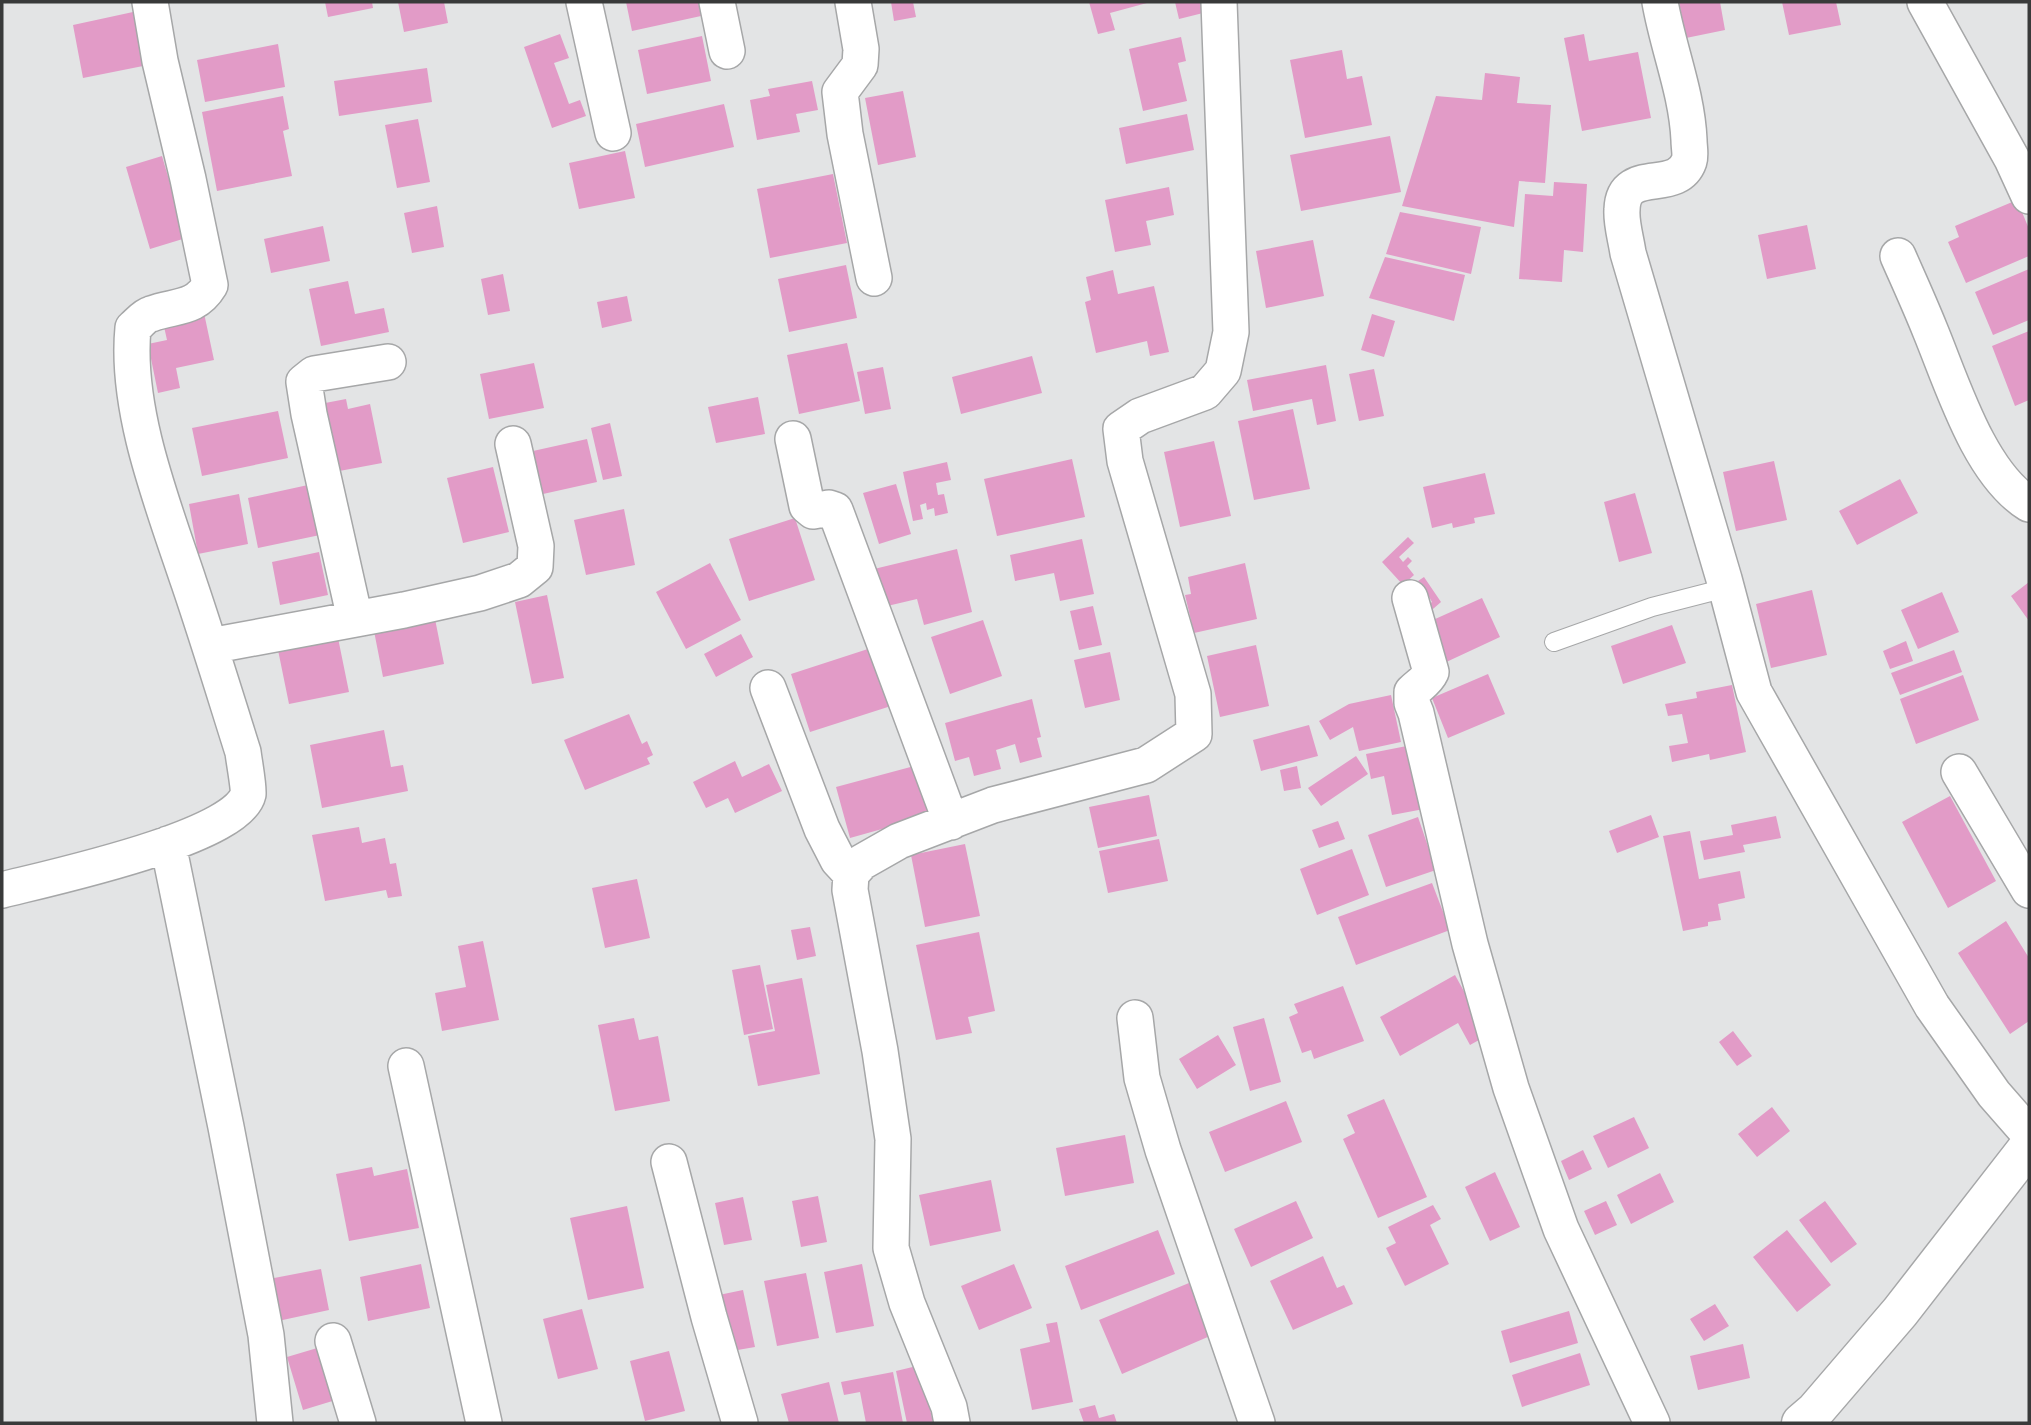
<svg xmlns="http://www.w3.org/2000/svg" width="2031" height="1425" font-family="'PT Sans Narrow',sans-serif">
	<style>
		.building { fill: #e29bc7 }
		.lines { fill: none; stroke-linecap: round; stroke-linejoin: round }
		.lane-casing { stroke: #a6a7a8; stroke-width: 20 }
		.street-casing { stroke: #a6a7a8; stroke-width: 38 }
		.secondary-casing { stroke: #a6a7a8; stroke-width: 41 }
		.lane { stroke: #fff; stroke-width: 18 }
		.street { stroke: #fff; stroke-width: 35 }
		.secondary { stroke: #fff; stroke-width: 38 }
	</style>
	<rect width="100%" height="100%" fill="#e3e4e5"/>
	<path class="building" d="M325,2H372L373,8L328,17Z
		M398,2H444L448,23L404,32Z
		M626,2H698L701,16L632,31Z
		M891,2H913L916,17L894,21Z
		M1089,2H1147V3L1110,13L1115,30L1098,34Z
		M1175,2H1200L1203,13L1179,19Z
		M1679,2H1720L1725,30L1686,38Z
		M1782,2H1836L1841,25L1789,35Z
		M133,12L143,66L83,78L73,25Z
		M560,34L569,58L554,63L569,104L580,100L586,116L552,128L524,47Z
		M1584,34L1589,61L1638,52L1651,118L1582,131L1564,38Z
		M702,36L711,81L647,94L638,50Z
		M1181,37L1186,61L1178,63L1187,101L1143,111L1129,49Z
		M278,44L285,87L205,102L197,60Z
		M1342,50L1347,79L1362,76L1372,125L1305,138L1290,60Z
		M427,68L432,102L339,116L334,81Z
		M1485,73L1520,77L1517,103L1551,105L1545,183L1519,181L1514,227L1402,206L1436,96L1482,100Z
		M812,81L818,110L796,114L800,132L757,140L750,100L770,96L768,89Z
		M903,91L916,157L878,165L865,98Z
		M283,96L289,129L283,131L292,176L217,191L202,112Z
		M724,104L734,147L645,167L636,124Z
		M1187,114L1194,150L1126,164L1119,128Z
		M418,119L430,182L397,188L385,125Z
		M1390,136L1401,192L1301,211L1290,155Z
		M625,151L635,198L579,209L569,163Z
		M162,156L186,238L150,249L126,167Z
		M833,174L847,243L770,258L757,189Z
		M1554,182L1587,184L1583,252L1564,250L1562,282L1519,279L1525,194L1553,196Z
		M1169,187L1174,215L1146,221L1151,245L1115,252L1105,200Z
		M2017,200L2029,229V256L1966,283L1948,242L1959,237L1955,226Z
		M437,206L444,247L412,253L404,213Z
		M1400,212L1481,227L1471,274L1386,254Z
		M1807,225L1816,269L1767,279L1758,235Z
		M323,226L330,261L271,273L264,239Z
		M1313,240L1324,296L1266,308L1256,251Z
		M1385,257L1465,275L1454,321L1369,298Z
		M846,265L857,318L789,332L778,279Z
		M2029,269V320L1993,335L1975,292Z
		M1113,270L1118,294L1154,286L1169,352L1150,356L1147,341L1096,353L1085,302L1091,300L1086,277Z
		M503,274L510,311L488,315L481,279Z
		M348,281L355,314L384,308L389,332L321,346L309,289Z
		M627,296L632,321L602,328L597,302Z
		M204,313L214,360L176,368L180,388L158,393L148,344L167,340L163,322Z
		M1372,314L1395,321L1384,357L1361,350Z
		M2029,331V400L2015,406L1992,346Z
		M847,343L860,401L799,414L787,355Z
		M1032,356L1042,393L961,414L952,377Z
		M534,363L544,408L489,419L480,374Z
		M1326,365L1336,421L1317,425L1312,399L1253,411L1247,380Z
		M883,367L891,409L865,414L857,372Z
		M1374,369L1384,416L1359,421L1349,374Z
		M758,397L765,434L716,443L708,407Z
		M346,399L348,409L370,404L382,463L334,472L320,404Z
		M1293,409L1310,489L1254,500L1238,421Z
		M278,411L288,458L202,476L192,428Z
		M610,423L622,476L603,480L591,428Z
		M587,439L597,482L543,494L533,451Z
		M1214,441L1231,516L1180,527L1164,452Z
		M1072,459L1085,517L997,536L984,479Z
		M1774,461L1787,520L1736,531L1723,472Z
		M947,462L951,480L936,483L938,495L944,494L948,513L935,516L934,508L927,510L926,503L920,505L923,519L913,521L903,472Z
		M493,467L509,532L463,543L447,478Z
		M1485,473L1495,514L1474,518L1475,523L1453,528L1452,523L1432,528L1423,487Z
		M1900,479L1918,513L1857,545L1839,511Z
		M896,484L911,534L879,544L863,493Z
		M308,485L320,535L258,548L248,498Z
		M1635,493L1652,553L1619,562L1604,502Z
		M239,494L248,544L198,554L189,504Z
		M624,509L635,565L586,575L574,520Z
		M795,518L815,580L749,601L729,539Z
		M1408,537L1414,543L1399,557L1403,562L1408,557L1412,561L1407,566L1414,575L1403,585L1382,562Z
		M1082,539L1094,594L1060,601L1054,573L1015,581L1010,555Z
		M957,549L972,612L924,625L917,599L883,607L874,569Z
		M319,552L328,595L280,605L272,562Z
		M710,563L741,620L686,649L656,592Z
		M1245,563L1257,619L1194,633L1185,595L1191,594L1188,577Z
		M1424,577L1441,602L1426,615L1422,609L1432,602L1428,595L1422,599L1425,591L1418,581Z
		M2029,582V621L2011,596Z
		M1812,590L1827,655L1771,668L1756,604Z
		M1942,592L1959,632L1918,649L1901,610Z
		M547,595L564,678L532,684L515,602Z
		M1482,598L1500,637L1442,664L1424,624Z
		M1093,606L1102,645L1079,650L1070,611Z
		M435,619L444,664L383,677L374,631Z
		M983,620L1002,676L950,694L931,637Z
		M1672,625L1686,663L1623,684L1611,646Z
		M741,634L753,657L716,677L704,654Z
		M338,638L349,692L289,704L278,650Z
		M1906,641L1913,661L1890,669L1883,651Z
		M1256,645L1269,706L1220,717L1207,656Z
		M871,648L891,706L810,732L791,674Z
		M1954,650L1962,672L1900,695L1891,673Z
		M1110,652L1120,700L1085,708L1074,660Z
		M1488,674L1505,714L1448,738L1432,698Z
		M1963,675L1979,720L1916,744L1900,699Z
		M1732,685L1746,752L1710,760L1709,754L1672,762L1669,746L1688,743L1682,714L1668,716L1665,704L1697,698L1696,692Z
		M1391,695L1401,742L1359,751L1353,727L1330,740L1319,721L1349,704Z
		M1032,699L1041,737L1037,738L1042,757L1020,763L1015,744L996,750L1001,769L974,776L969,757L955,761L945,723Z
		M629,714L642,744L647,741L653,755L647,758L650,764L585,790L564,740Z
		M1309,725L1318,756L1261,771L1253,740Z
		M384,730L391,767L403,765L408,791L322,808L310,745Z
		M1417,744L1424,809L1392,815L1384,776L1371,779L1366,754Z
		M1356,756L1368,774L1321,806L1308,788Z
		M735,761L742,777L769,764L782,791L735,813L728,798L706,808L693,782Z
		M918,765L932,815L850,838L836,787Z
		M1297,766L1301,788L1284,791L1280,770Z
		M1149,795L1157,836L1098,848L1089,807Z
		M1950,796L1996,881L1948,908L1902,822Z
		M1651,815L1659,837L1617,853L1609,831Z
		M1776,816L1781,838L1743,845L1745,852L1704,860L1700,841L1733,835L1731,825Z
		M1418,817L1436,870L1386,887L1368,835Z
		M1338,821L1345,839L1319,848L1312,830Z
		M359,827L362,843L385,838L390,864L396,863L402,896L388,898L386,890L325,901L312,835Z
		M1690,831L1699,879L1740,871L1745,898L1718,904L1721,920L1708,922V926L1683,931L1663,836Z
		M1159,839L1168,881L1108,893L1099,851Z
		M965,844L980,916L925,927L911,855Z
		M1352,849L1369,895L1317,915L1300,869Z
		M637,879L650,938L605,948L592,888Z
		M1432,883L1450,930L1356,965L1338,917Z
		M2006,921L2029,958V1021L2010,1034L1958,953Z
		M810,927L816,956L797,960L791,930Z
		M979,932L995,1011L968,1017L972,1033L936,1040L916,945Z
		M483,941L499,1020L442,1031L435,993L466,987L458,946Z
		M760,965L773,1029L744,1035L732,970Z
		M1455,975L1488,1035L1470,1045L1458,1023L1400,1056L1380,1017Z
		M802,978L820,1074L758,1086L748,1036L775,1031L766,985Z
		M1343,986L1364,1041L1314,1059L1311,1050L1302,1053L1289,1017L1298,1013L1294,1004Z
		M634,1018L639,1040L658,1036L670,1101L615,1111L598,1025Z
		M1264,1018L1281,1082L1250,1091L1233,1027Z
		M1733,1031L1752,1056L1737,1066L1719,1042Z
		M1218,1035L1236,1065L1197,1089L1179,1059Z
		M1384,1099L1427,1197L1378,1218L1343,1139L1355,1133L1347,1115Z
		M1286,1101L1302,1142L1225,1172L1209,1132Z
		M1772,1107L1790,1131L1757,1157L1738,1134Z
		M1634,1117L1649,1148L1608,1168L1593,1136Z
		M1125,1135L1134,1183L1065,1196L1056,1148Z
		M1583,1150L1592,1169L1569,1180L1561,1161Z
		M372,1167L374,1176L407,1169L419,1228L349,1241L336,1174Z
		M1495,1172L1520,1227L1490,1241L1465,1187Z
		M1660,1173L1674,1202L1631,1224L1617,1195Z
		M991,1180L1001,1231L930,1246L919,1195Z
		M818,1196L827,1242L801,1247L792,1201Z
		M743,1197L752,1240L724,1245L715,1203Z
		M1296,1201L1313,1238L1251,1267L1234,1229Z
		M1606,1201L1617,1225L1595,1235L1584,1211Z
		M1825,1201L1857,1244L1831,1263L1799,1220Z
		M1433,1205L1441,1219L1430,1225L1449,1264L1405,1286L1386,1248L1396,1243L1388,1227Z
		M627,1206L644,1288L588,1300L570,1218Z
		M1158,1230L1175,1274L1081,1310L1065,1266Z
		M1787,1230L1831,1285L1797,1312L1753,1257Z
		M1323,1256L1337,1288L1344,1285L1353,1304L1293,1330L1270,1281Z
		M421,1264L430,1308L368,1321L360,1277Z
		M862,1264L874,1326L836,1333L824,1272Z
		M1014,1264L1032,1308L979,1330L961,1286Z
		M321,1269L329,1310L278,1321L269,1279Z
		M806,1273L819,1338L777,1346L764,1281Z
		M1189,1283L1210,1336L1122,1374L1099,1320Z
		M743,1290L755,1347L726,1352L714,1296Z
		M1715,1304L1729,1326L1704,1341L1690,1319Z
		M582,1309L598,1369L558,1379L543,1319Z
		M1569,1311L1578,1343L1510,1363L1501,1331Z
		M1057,1322L1073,1402L1032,1410L1020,1349L1050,1342L1046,1324Z
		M1743,1344L1750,1378L1698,1390L1690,1356Z
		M324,1346L339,1399L303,1410L287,1357Z
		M669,1351L685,1411L645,1421L630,1361Z
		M1580,1353L1590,1385L1522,1407L1512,1375Z
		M921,1365L933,1423H907L896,1371Z
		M893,1372L903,1423H866L860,1392L844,1395L841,1382Z
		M829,1382L839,1423H789L781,1394Z
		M1095,1405L1099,1418L1114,1414L1117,1423H1084L1079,1409Z"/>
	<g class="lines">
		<defs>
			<path id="lane" d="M1554,642L1652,607L1726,588"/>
			<path id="street" d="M584,2L613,133
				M717,2L727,51
				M853,2L861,49L860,65L840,92L845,134L874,278
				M1660,2C1668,48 1687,93 1689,140C1689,147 1691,155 1689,161C1677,196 1623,164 1622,210C1621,223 1626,239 1628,253L1724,579L1754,692L1932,1006L1994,1094L2029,1134
				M1925,2L2012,159L2029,196
				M1898,256C1909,281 1920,305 1930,330C1952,383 1979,473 2029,504
				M793,439L807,506L813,511L829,508L835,510L951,822
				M1410,598L1431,672C1427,681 1419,685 1412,692V703L1416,713L1470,944L1511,1088L1561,1229L1652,1423
				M355,619L309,414L304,382L314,374L388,362
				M210,646L404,610L480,593L519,580L535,567L536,546L513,444
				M768,688L822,829L838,860L851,874
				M1959,772L2029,890
				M168,844L226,1127L266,1335L275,1423
				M2,890C45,879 238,838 248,794C249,787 244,761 243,752C225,695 208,639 189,583C163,505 125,410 133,328C139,323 144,316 151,314C175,305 195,310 210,285L188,179L160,61L150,2
				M1135,1018L1142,1078L1163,1150L1257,1423
				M406,1066L484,1423
				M669,1162L709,1317L740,1423
				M333,1341L358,1423
				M952,1423L949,1407L907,1303L891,1248L893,1139L880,1051L850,890L851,874L862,862L899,841L993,805L1146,765L1194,734L1193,694L1125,461L1121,429L1140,416L1205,392L1223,371L1231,332L1219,2"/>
			<path id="secondary" d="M1801,1423L1815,1411L1900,1312L2029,1146"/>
		</defs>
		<use href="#lane" class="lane-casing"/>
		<use href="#street" class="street-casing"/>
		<use href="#secondary" class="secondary-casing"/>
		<use href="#lane" class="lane"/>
		<use href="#street" class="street"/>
		<use href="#secondary" class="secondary"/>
	</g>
	<rect width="2031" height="1425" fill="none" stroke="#393a3a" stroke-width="7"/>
</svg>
